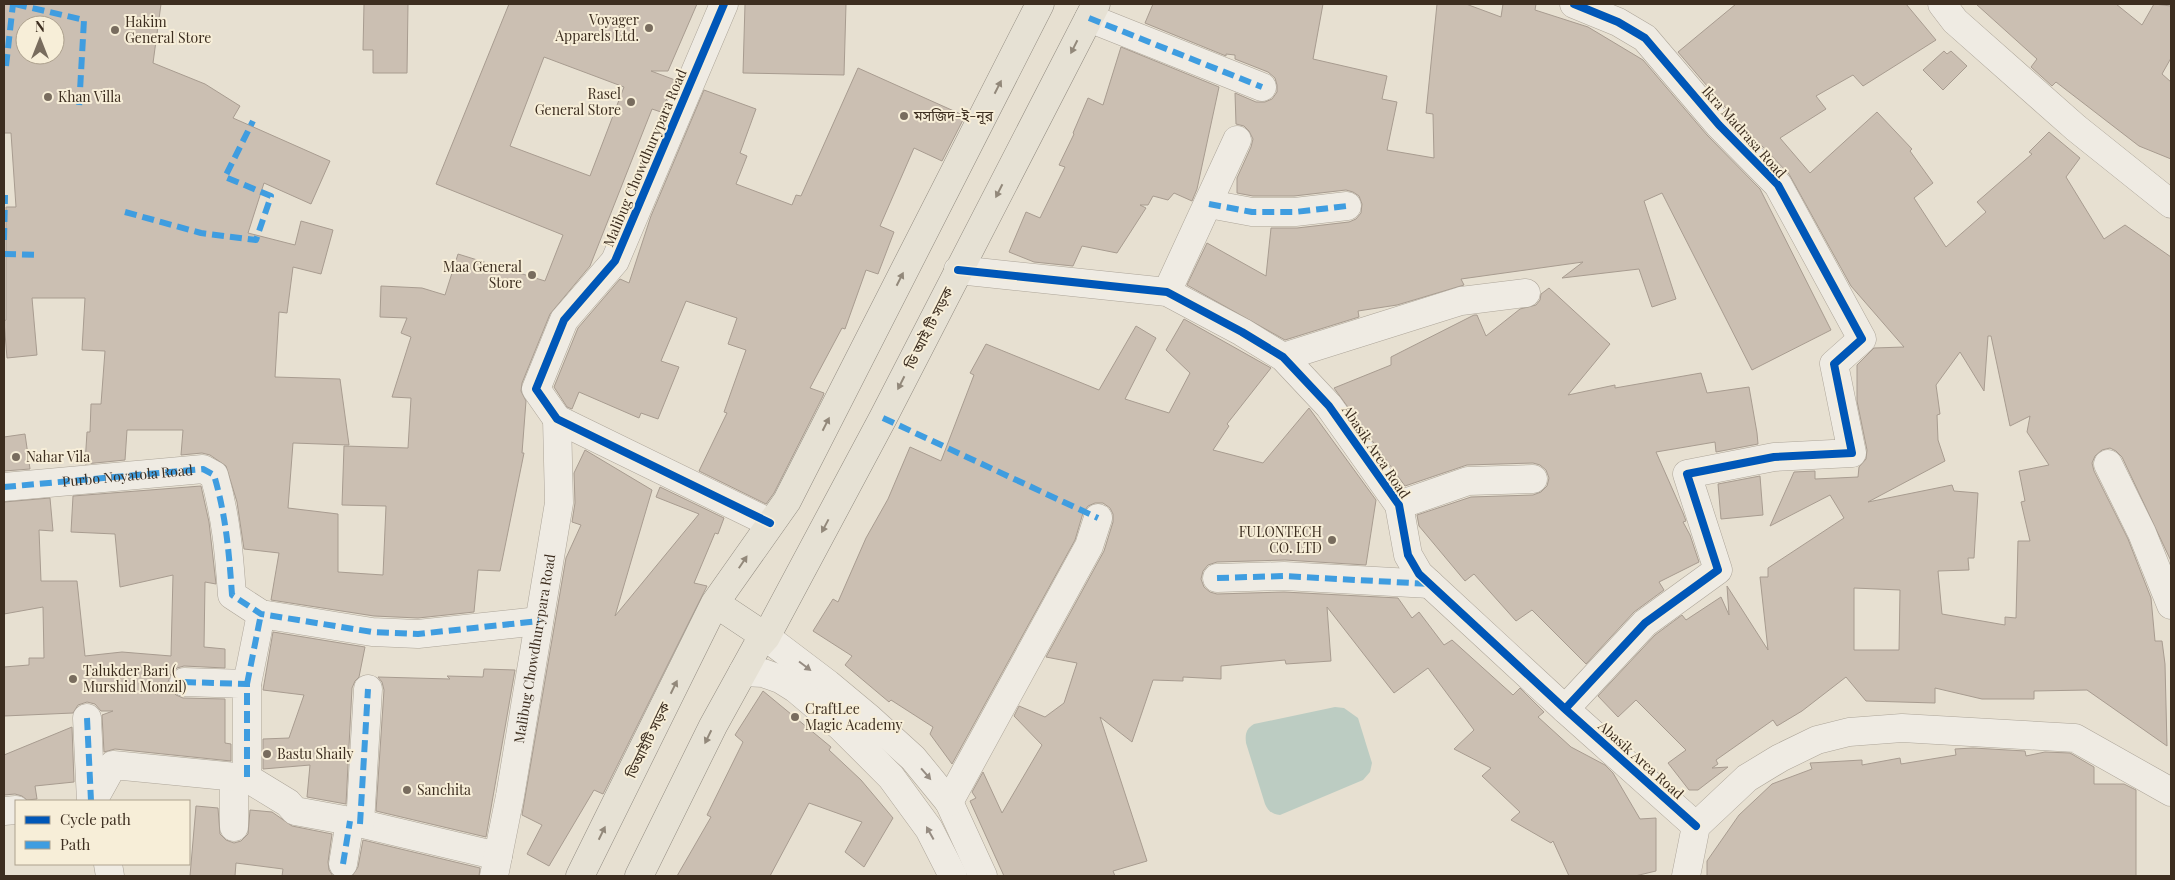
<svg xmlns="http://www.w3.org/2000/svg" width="2175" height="880" font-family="'Playfair Display','Noto Sans Bengali',serif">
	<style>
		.water { fill: #bcccc2 }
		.building { fill: #cbbfb2; stroke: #a89c90; fill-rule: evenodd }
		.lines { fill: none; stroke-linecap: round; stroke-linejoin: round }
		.minor-casing { stroke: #ada599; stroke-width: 29 }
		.major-casing { stroke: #928b80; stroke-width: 29 }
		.minor { stroke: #efebe3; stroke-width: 28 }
		.major { stroke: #e6e1d4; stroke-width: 28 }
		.quiet { stroke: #3f9de0; stroke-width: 6; stroke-dasharray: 12 6; stroke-linecap: butt }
		.cycleway-casing { stroke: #f7eed8; stroke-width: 11 }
		.cycleway { stroke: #0057b8; stroke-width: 8 }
		.oneway { fill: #92887a }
		.oneway2 { fill: #968c82 }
		.poi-dot { fill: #786c5e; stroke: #f7eed8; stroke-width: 2 }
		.labels { text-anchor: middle; stroke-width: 4; stroke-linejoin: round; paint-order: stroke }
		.poi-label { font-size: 14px; fill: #3d2e20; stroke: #f7eed8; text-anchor: start }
		.street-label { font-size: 14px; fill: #3d2e20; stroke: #f7eed8 }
	</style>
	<rect width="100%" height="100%" fill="#e7e0d1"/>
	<path class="water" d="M1335,707L1344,708L1358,718L1372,763L1370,772L1363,780L1280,815C1272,814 1268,811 1265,804L1246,743C1245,734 1246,729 1254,724Z"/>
	<path class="building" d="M4,4H161L153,63L205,84L240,106L233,118L330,161L311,204L264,183L248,233L295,245L301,221L333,230L321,274L293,267L287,313L279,312L275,377L340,379L349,445L293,443L288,508L338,514V572L383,575L386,506L342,505L344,446L408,448L411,398L392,397L411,337L401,333L407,318L380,317L381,286L422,288L445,295L458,254L545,281L563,235L436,184L509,4H697L668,71H651L675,80L661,112L652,109L590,266L550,314L522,383L521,391L526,401L522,453H524L500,571L478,570L474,612L418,618L374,616L271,600L279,553L244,549L237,502L226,466L210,455L202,453L181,455L183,430H127L125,460L85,464L87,432H90L91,404H101L105,351L82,350L85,298H32L37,355L7,358L4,321L6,320V207H16L11,133H4ZM25,25H55V55H25ZM544,57L624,87L590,176L510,146Z
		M364,4H408L407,73H373V50H363Z
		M745,4H846L844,75L743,73Z
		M1153,4H1323L1313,59L1387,76L1382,99L1397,102L1387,150L1434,158L1433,114L1426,113L1437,4H1466L1501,17L1503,4H1536L1535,10L1588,27L1643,60L1707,135L1760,189L1831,330L1752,370L1662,193L1644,201L1676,299L1652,307L1639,269L1562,278L1583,262L1461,279L1464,285L1397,305L1358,311L1359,317L1285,340L1187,285L1207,243L1266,276L1271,228H1297L1349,222L1356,219L1361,213L1362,204L1359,196L1353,192L1346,190L1294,196H1253L1237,193V178L1251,147L1253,139L1249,131L1244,126L1236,124L1235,93L1256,102H1265L1272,99L1277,92V85L1275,78L1268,72L1235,59V55L1226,54V56L1145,23Z
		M1736,4H1906L1936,40L1863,86L1853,75L1816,96L1826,109L1780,138L1810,173L1877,112L1912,149L1910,151L1933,183L1914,198L1946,247L1986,212L1977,202L2032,154L2029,152L2049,132L2080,158L2066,177L2104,239L2125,225L2171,257V561L2122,457L2116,451L2110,448L2102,450L2095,456L2092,463L2094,471L2128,539L2151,598L2155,641H2162L2165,664L2167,746L2087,690L2034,691V699H1982L1935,688V703L1866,701L1846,677L1802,711L1777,726L1773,720L1716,760L1718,764L1712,768L1728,767L1698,790H1689L1668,763L1686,750L1636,700L1618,717L1598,696L1655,635L1682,615L1686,620L1721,597L1729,615L1727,586L1768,650L1760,577H1768V568L1844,518L1830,495L1770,526L1794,472L1815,471V479L1858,477L1859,467L1866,459L1867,450L1857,401V365L1874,348L1904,347L1851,286L1789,174L1731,114L1678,52ZM1988,336H1991L2010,426L2030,416L2027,432L2049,465L2019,471L2025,501L2021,502L2030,541H2018L2016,618L2005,617V625L1942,614L1938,571L1969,570L1968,558H1974L1978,493L1954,491L1952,485L1868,502L1945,461L1938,440L1937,415L1940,414L1936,385L1960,352L1984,391ZM1854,588L1900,590L1899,650H1854Z
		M1976,4H2116L2142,25L2154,4L2171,6V58L2162,74L2171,82V159L2139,146L2056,82L2052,86L2031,67L2037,59Z
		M1121,47L1219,87L1197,189L1192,201L1174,193L1168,200L1153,196L1148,205H1140L1146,208L1117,253L1082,246L1073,266L1034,262L1009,252L1026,212L1040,218L1065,167L1059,165L1074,134L1073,133L1088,98L1103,105Z
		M1944,51L1947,54L1951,51L1967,66L1943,90L1923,70Z
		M858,68L965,116L942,161L914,148L880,226L894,232L878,274L866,270L845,329L842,328L810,388L824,393L823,396L774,493L766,504L699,471L727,413L724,412L746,350L728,344L737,318L686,301L661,361L679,367L658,419L641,413L639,418L579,392L572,409L567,407L554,387L578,328L620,279L629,283L651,216L704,90L756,109L740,153L747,156L736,184L792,205L796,195L801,196Z
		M1549,288L1610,344L1568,395L1615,385V388L1701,373L1707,393L1749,387L1757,433L1758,444L1716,452L1715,442L1656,452L1683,513L1686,521L1683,522L1690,535L1699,562L1659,582L1664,590L1634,612L1586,664L1532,610L1516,621L1474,574L1465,581L1419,526L1417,515L1471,497L1533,495L1541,492L1547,486L1549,478L1546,470L1540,465L1533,463L1467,465L1405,486L1334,388L1391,365V357L1474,315H1477L1486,336L1520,309L1536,305L1540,300L1541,294Z
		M1184,319L1271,368L1227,424L1229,426L1213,450L1263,463L1309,408L1376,500L1366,565L1285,560L1217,562L1208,565L1203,571L1201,579L1204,587L1210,592L1217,594L1284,592L1398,598L1412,618L1419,612L1444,645L1452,640L1513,695L1520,688L1544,712L1538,717L1571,747L1605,765L1613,773L1640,819L1656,818V871L1635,876H1569L1553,841L1551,843L1511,820L1520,812L1482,776L1491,768L1454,749L1474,730L1428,668L1394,693L1327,607L1331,661L1286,664L1285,660L1221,666V679L1183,677V681L1153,680L1132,742L1100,717L1147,861L1113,871L1115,876H1004L970,801L976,798L972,792L983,772L1002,813L1042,745L1014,716L1019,706L1045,717L1064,703L1077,663L1046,657L1104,551L1113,522V514L1110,508L1103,503H1095L1088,506L1083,513L1075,540L952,764L930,734L933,727L891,700L889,702L845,665L852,656L813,631L833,599L838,602L866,538L888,499L910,447L941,461L974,375L970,373L986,344L1099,390L1136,326L1156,338L1125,399L1169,413L1190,373L1166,350Z
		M25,434L30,469L4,471V437Z
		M585,450L652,490L615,616L699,514L656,497L660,487L724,518L718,534L715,533L694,583L707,586L603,794L594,790L549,866L527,854L542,825L522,815L566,558L581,525L572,522L575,503L574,473Z
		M1760,476L1763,515L1721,519L1718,484Z
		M201,486L209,522L216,584L205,582L204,647L225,649V668L184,666L177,668L171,674L168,682L171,690L176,695L183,698L225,699V743L231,744V761L115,749L104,752L102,715L113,711H101L95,704L87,702L78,705L73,713L4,716V667L29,665V658H44L43,607L4,614V502L50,498L53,531L39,530L41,581H77L85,656L122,652L171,656L173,575L120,587L115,534L71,532L73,496Z
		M273,632L365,647L359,677L355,681L352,688L346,804L307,797L310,765L263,769V739L289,738L304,695L263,690Z
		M484,669L515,670L486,837L376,811L384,690L382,682L378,677L450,679L447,676L483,677Z
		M763,691L831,747L829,750L861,780L893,818L864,867L845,852L862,822L809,803L770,876H677L711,817L707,815L743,742L735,735Z
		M72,727L74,782L35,786L37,799L27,800L22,796L15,794L4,795V755Z
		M1973,748L2025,751L2026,756L2045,752L2070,753L2094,767V784H2124L2136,790V876H1707V861L1739,815L1772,784L1812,769L1810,763L1862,760V765L1900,758L1901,764L1956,755L1955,749Z
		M196,806L218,808L220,834L226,840L234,843L241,841L248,834L250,810L272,812L292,826L332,834L328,862L329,870L333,876H282L283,869L236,863L235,876H190Z
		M363,840L480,868L479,876H352L358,867Z"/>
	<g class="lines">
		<defs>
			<g id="minor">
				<path d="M724,4L615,261L564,320L536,389L557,419L770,523"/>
				<path d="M1942,4L1955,21L2076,128L2171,204"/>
				<path d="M1089,18L1262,87"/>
				<path d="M1209,204L1252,212H1295L1347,206"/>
				<path d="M958,270L1167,292L1242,332L1283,357L1329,406L1399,505L1408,555L1419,574L1565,709L1696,826"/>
				<path d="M1167,292L1237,140"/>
				<path d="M1283,357L1461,301L1526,293"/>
				<path d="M2108,464L2142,533L2171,605"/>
				<path d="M4,487L203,469L214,475C226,516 229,552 232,595L261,614L372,632L418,634L539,621"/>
				<path d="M1399,505L1468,481L1533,479"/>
				<path d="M1217,578L1284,576L1430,584"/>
				<path d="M766,637L828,684L870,719L913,758L949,802L983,876"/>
				<path d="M743,672L763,673L780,679L796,689L841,727L891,777L929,829L953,876"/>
				<path d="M184,682L247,684V778"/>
				<path d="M247,684L261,614"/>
				<path d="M1565,709L1645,623L1718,570L1687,474L1774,457L1852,453L1834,364L1862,339L1778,185L1719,125L1645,38L1618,22L1574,4"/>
				<path d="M87,718L91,801"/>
				<path d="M234,777V827"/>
				<path d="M93,801L113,765L247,778L288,803L295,811L350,821L498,856"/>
				<path d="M949,802L1089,546L1098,518"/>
				<path d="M4,811L16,810"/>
				<path d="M360,824L368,689"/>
				<path d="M108,864L110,876"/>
				<path d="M343,864L350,821"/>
				<path id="s1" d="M494,876L510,796L559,503L557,419"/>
				<path d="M1686,876L1696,826L1747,778L1780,758L1817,740L1849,732L1902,728L2075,738L2171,792"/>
			</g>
			<path id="major" d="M715,603L766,637
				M580,876L715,603L787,501L1040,4
				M639,876L713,726L756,648L766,637L883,418L1096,4"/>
		</defs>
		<use href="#minor" class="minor-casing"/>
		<use href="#major" class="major-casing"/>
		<use href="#minor" class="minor"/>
		<use href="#major" class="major"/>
		<g class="quiet">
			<path d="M15,4L84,20L79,108"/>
			<path d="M1089,18L1262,87"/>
			<path d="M6,66L13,4"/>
			<path d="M1209,204L1252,212H1295L1347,206"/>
			<path d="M125,212L201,233L256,240L271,196L225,177L253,121"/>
			<path d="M4,240L5,195"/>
			<path d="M4,254L39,255"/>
			<path d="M883,418L1098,518"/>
			<path id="s2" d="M4,487L203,469L214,475C226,516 229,552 232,595L261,614L372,632L418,634L539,621"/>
			<path d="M1217,578L1284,576L1430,584"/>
			<path d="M184,682L247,684V778"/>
			<path d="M247,684L261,614"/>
			<path d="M87,718L91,801"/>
			<path d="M360,824L368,689"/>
			<path d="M343,864L350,821"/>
		</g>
		<defs>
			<path id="cycleway" d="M724,4L615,261L564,320L536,389L557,419L770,523
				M958,270L1167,292L1242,332L1283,357L1329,406L1399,505L1408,555L1419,574L1565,709L1696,826
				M1565,709L1645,623L1718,570L1687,474L1774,457L1852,453L1834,364L1862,339L1778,185L1719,125L1645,38L1618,22L1574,4"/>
		</defs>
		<use href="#cycleway" class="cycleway-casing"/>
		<use href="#cycleway" class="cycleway"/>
	</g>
	<defs><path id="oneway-solid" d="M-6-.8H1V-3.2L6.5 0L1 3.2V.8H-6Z" transform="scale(1.25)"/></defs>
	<g class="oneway">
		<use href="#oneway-solid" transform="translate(1074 47) rotate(117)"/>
		<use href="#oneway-solid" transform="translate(998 87) rotate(-63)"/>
		<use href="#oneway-solid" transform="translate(999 191) rotate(117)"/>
		<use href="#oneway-solid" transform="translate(900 279) rotate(-63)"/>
		<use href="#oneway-solid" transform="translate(901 383) rotate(117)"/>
		<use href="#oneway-solid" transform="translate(826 424) rotate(-63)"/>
		<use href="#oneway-solid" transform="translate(825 526) rotate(118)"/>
		<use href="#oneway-solid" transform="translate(743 562) rotate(-56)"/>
		<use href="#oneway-solid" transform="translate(674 687) rotate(-64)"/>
		<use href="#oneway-solid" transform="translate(708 737) rotate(116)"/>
		<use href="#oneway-solid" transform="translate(602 833) rotate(-64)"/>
	</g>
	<g class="oneway2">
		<use href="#oneway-solid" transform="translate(805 666) rotate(37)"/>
		<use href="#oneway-solid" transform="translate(926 774) rotate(49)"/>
		<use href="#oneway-solid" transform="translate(930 833) rotate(-119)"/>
	</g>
	<g class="poi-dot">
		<circle cx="649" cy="28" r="5"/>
		<circle cx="115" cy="30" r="5"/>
		<circle cx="48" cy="97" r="5"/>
		<circle cx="631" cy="102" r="5"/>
		<circle cx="904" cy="116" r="5"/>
		<circle cx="532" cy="275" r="5"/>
		<circle cx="16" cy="457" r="5"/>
		<circle cx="1332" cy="540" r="5"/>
		<circle cx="73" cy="679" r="5"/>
		<circle cx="795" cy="717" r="5"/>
		<circle cx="267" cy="754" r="5"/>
		<circle cx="407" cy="790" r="5"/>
	</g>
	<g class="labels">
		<g class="poi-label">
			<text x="639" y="25" text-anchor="end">Voyager<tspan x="639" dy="16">Apparels Ltd.</tspan></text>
			<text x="125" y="27">Hakim<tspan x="125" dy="16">General Store</tspan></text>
			<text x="621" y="99" text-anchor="end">Rasel<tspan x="621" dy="16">General Store</tspan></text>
			<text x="58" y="102">Khan Villa</text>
			<text x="914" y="121">মসজিদ-ই-নূর</text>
			<text x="522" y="272" text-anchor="end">Maa General<tspan x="522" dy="16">Store</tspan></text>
			<text x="26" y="462">Nahar Vila</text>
			<text x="1322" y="537" text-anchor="end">FULONTECH<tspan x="1322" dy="16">CO. LTD</tspan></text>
			<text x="83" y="676">Talukder Bari (<tspan x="83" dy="16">Murshid Monzil)</tspan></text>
			<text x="805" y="714">CraftLee<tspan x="805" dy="16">Magic Academy</tspan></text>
			<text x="277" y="759">Bastu Shaily</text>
			<text x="417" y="795">Sanchita</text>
		</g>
		<g class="street-label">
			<text transform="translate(1744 132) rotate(48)" y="5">Ikra Madrasa Road</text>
			<text transform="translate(645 158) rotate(-67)" y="5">Malibug Chowdhurypara Road</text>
			<text transform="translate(929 328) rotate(-63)" y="5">ডি আই টি সড়ক</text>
			<text transform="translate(1376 452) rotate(56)" y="5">Abasik Area Road</text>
			<text dy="5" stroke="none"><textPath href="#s2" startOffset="124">Purbo Noyatola Road</textPath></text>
			<text dy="5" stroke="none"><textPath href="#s1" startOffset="231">Malibug Chowdhurypara Road</textPath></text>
			<text transform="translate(648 740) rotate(-64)" y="5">ডিআইটি সড়ক</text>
			<text transform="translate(1641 760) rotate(42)" y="5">Abasik Area Road</text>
		</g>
	</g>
	<rect width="2175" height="880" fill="none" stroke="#3d2e20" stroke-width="10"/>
	<rect x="15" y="800" width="175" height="65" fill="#f7eed8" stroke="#ada18e"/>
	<rect x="25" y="816" width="25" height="8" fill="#0057b8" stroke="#ada18e"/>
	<text x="60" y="825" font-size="15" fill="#3d2e20">Cycle path</text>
	<rect x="25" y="841" width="25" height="8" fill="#3f9de0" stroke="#ada18e"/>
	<text x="60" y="850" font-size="15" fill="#3d2e20">Path</text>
	<g transform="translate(40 40)"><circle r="24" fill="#f7eed8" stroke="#ada18e"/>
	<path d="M0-4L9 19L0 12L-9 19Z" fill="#786c5e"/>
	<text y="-8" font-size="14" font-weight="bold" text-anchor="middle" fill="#3d2e20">N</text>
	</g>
</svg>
